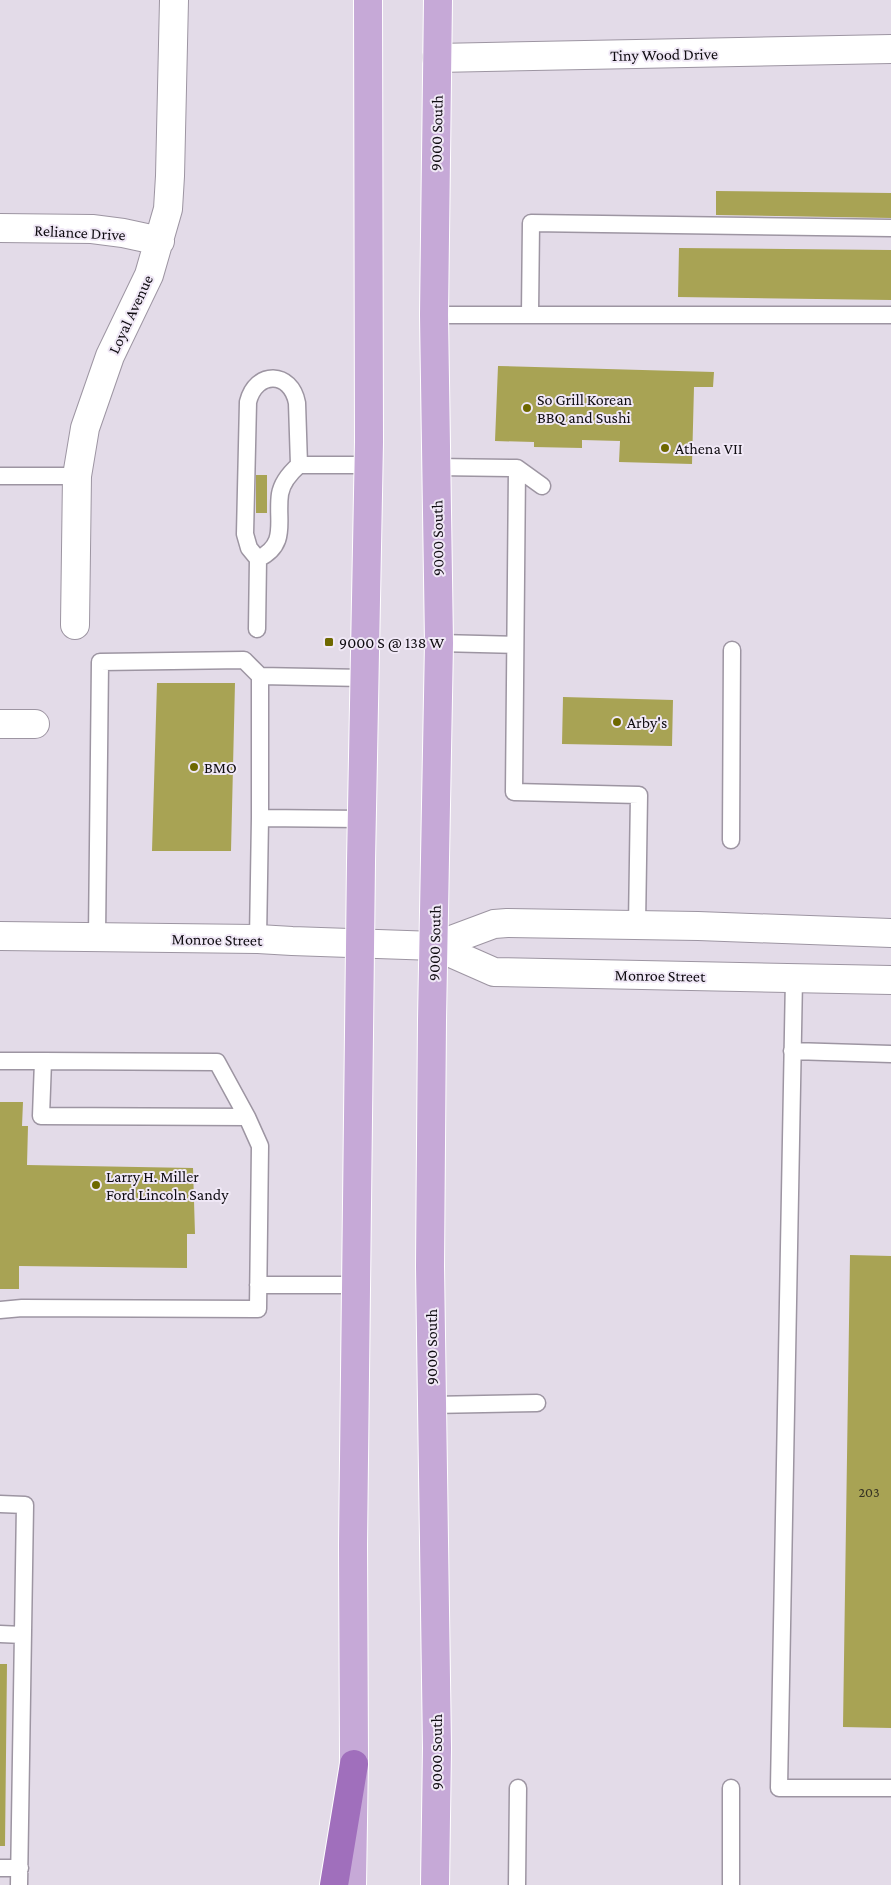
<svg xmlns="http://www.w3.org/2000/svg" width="891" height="1885" font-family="'Crimson Pro',serif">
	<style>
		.building { fill: #a8a354 }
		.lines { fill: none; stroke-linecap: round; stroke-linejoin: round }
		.service-casing { stroke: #9d95a2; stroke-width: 19 }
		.minor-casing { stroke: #9d95a2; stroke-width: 30 }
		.tertiary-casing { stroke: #9d95a2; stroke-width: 30 }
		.primary-casing { stroke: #fff; stroke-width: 30 }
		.motorway-casing { stroke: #fff; stroke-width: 30 }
		.service { stroke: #fff; stroke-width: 16 }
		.minor { stroke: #fff; stroke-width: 28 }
		.tertiary { stroke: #fff; stroke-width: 28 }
		.primary { stroke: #c6a9d7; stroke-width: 28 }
		.motorway { stroke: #a06fbc; stroke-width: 28 }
		.poi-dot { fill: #6e6800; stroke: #f0e8f6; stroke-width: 2 }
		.labels { text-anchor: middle; stroke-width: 4; stroke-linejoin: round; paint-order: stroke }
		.number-label { font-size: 14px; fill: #353222 }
		.street-label { font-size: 16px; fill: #0f0c11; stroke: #f0e8f6 }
		.poi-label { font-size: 16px; fill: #0f0c11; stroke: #f0e8f6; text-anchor: start }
	</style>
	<rect width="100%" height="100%" fill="#e3dbe8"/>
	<path class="building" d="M716,191L891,193V218L716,215Z
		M679,248L891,250V300L678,297Z
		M498,366L714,372L713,387H694L692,464L619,462L620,441L582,440V448L534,447V442L495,441Z
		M256,475H267V513H256Z
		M157,683H235L231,851H152Z
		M563,697L673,700L672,746L562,744Z
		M0,1102H23L22,1126H28L27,1165L193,1168L195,1234H187V1268L19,1266V1289H0Z
		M850,1255L891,1256V1728L843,1727Z
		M0,1664H7L5,1846H0Z"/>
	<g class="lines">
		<defs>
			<path id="service" d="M530,314L531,223L891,228
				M434,315H891
				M299,465H368
				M436,467L517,468L542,486
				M517,468L514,792L639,795L637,925
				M0,476H77
				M257,629L258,559C289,544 276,521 280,494C282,482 290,473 299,465L297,403C291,371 256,370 248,402L245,534L249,548L258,559
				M439,643L515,645
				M362,819L260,818V676L364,678
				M731,840L732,650
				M97,937L100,662L244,660L260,676
				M258,939L260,818
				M794,978L779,1788H891
				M792,1051L891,1054
				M0,1061H43L41,1116L247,1117L260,1146L258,1309L22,1308L0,1310
				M43,1061L217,1062L247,1117
				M258,1285H357
				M431,1405L537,1403
				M0,1504L25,1505L19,1885
				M0,1634L23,1635
				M0,1868H20
				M517,1885L518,1788
				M731,1885V1788"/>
			<path id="minor" d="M437,58L891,49
				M0,228L92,229L123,233L160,241
				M75,625L77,476L85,428L110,356L149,275L168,209L170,176L174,0
				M0,724H35"/>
			<path id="tertiary" d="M0,936L258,939L292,941L435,946L494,924L507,923L698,926L891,933
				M435,946L494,972L891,980"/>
			<path id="primary" d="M352,1885L354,1757L353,1545L361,862L369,442L368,0
				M435,1885L437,1748L430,1266L432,1020L439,643L434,315L438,0"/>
			<path id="motorway" d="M334,1885L354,1764"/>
		</defs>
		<use href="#service" class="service-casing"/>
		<use href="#minor" class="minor-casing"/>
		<use href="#tertiary" class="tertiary-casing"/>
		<use href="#primary" class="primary-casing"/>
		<use href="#motorway" class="motorway-casing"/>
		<use href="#service" class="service"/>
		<use href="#minor" class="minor"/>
		<use href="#tertiary" class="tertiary"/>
		<use href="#primary" class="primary"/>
		<use href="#motorway" class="motorway"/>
	</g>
	<g class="poi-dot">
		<circle cx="527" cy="408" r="5"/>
		<circle cx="665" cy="448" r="5"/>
		<rect x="324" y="637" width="10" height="10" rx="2.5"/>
		<circle cx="617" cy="722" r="5"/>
		<circle cx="194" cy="767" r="5"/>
		<circle cx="96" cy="1185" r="5"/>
	</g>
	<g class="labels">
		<g class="number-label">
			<text x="869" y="1497">203</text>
		</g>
		<g class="street-label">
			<text transform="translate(664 54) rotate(-1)" y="6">Tiny Wood Drive</text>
			<text transform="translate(436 133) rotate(-89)" y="6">9000 South</text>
			<text transform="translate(80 232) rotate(3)" y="6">Reliance Drive</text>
			<text transform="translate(130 314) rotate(-65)" y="6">Loyal Avenue</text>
			<text transform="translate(437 538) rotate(-91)" y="6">9000 South</text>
			<text transform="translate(217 939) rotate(1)" y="6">Monroe Street</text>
			<text transform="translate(434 943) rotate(-89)" y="6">9000 South</text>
			<text transform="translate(660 975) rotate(1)" y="6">Monroe Street</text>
			<text transform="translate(431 1347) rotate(-90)" y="6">9000 South</text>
			<text transform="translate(436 1752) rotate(-90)" y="6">9000 South</text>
		</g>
		<g class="poi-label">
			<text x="537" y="405">So Grill Korean<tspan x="537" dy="18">BBQ and Sushi</tspan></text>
			<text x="675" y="454">Athena VII</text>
			<text x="339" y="648">9000 S @ 138 W</text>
			<text x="627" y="728">Arby's</text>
			<text x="204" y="773">BMO</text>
			<text x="106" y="1182">Larry H. Miller<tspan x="106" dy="18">Ford Lincoln Sandy</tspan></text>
		</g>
	</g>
</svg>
